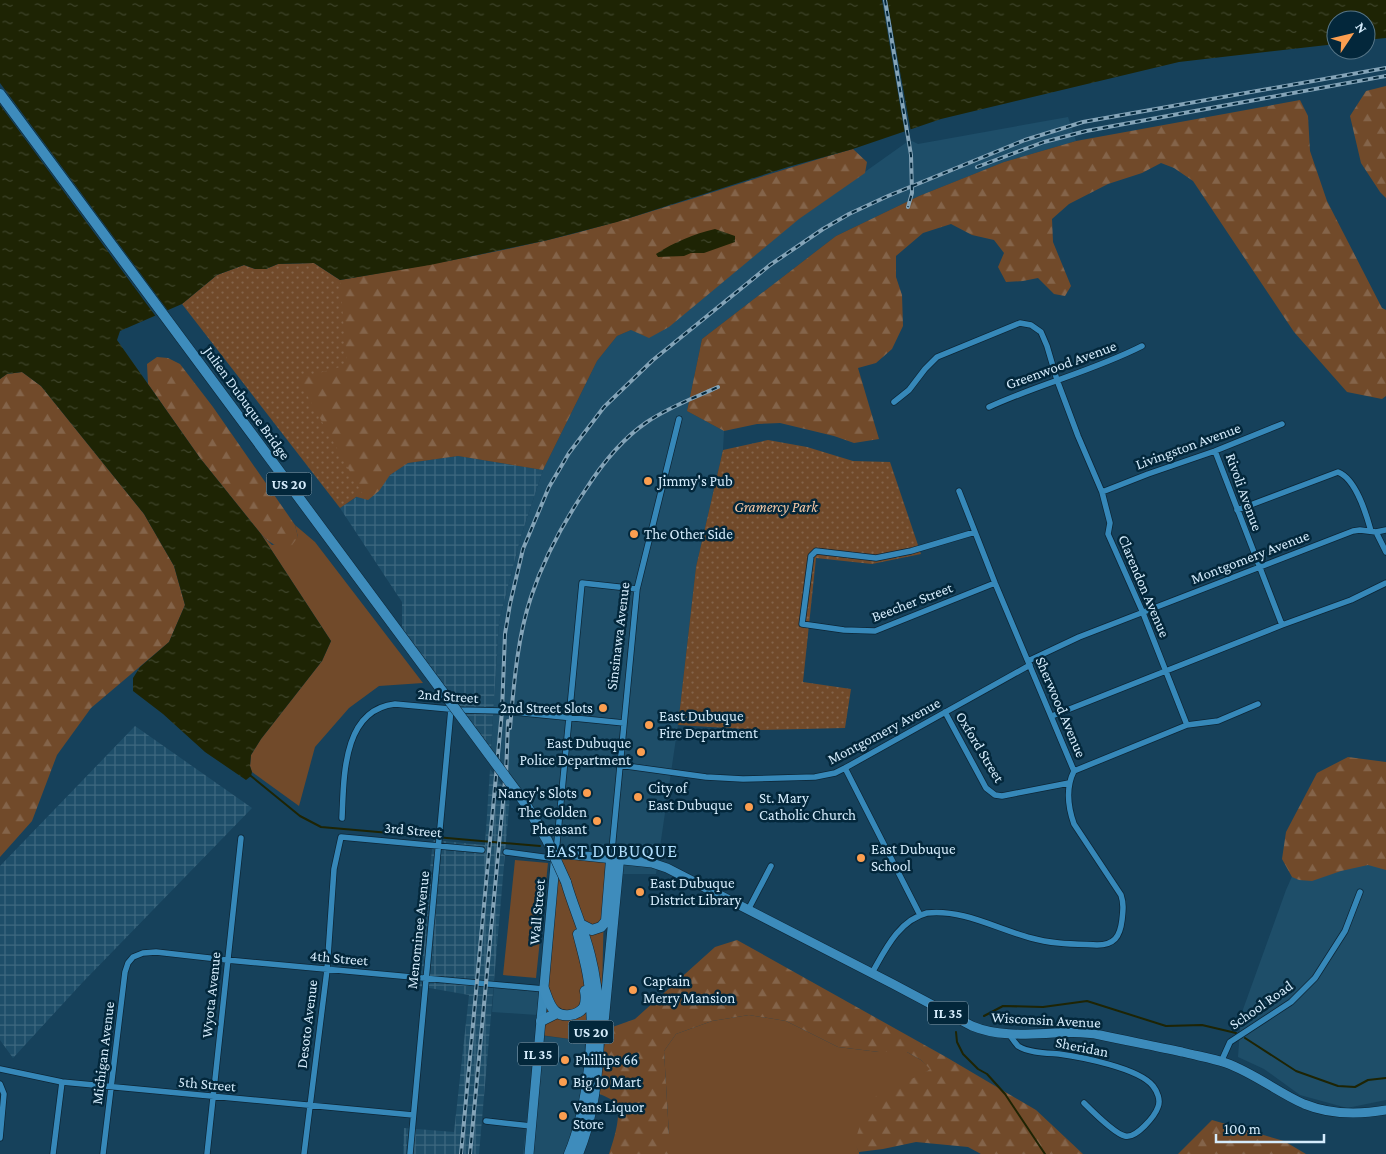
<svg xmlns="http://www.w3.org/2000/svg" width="1386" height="1154" font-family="'Crimson Pro',serif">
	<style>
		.built { fill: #1e4e69 }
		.industrial { fill: url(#industrial-grid) }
		.green { fill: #714a2a }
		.forest { fill: url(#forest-firs) }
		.park { fill: url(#park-dots) }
		.water { fill: url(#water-ripples) }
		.pier { fill: #16415b }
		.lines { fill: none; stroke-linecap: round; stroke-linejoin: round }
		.stream { stroke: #1e2404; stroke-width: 2 }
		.minor-casing { stroke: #0d2636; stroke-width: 7 }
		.primary-casing { stroke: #0d2636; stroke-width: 10 }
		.trunk-casing { stroke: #0d2636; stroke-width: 11 }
		.minor { stroke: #3688b9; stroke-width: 5.5 }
		.primary { stroke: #3c8bbb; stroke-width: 9 }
		.trunk { stroke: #3e8cbc; stroke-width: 10 }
		.rail-casing { stroke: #84a4b8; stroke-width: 4 }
		.rail { stroke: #03273b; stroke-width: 2; stroke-dasharray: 5.5; stroke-linecap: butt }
		.trunk-bridge-casing { stroke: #0d2636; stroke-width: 11; stroke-linecap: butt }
		.trunk-bridge { stroke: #3e8cbc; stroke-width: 10 }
		.poi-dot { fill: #fb9e50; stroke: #03273b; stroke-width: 2 }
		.labels { text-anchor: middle; stroke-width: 5; stroke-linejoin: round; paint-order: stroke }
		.shield { fill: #03273b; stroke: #96b1c2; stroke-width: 1 }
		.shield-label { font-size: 14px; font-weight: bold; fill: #d5ecfc }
		.street-label { font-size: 15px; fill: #d5ecfc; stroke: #03273b }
		.poi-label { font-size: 15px; fill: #d5ecfc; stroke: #03273b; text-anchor: start }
		.park-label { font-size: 15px; font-style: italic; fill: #f8caa7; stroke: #03273b }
		.quarter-label { font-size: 18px; letter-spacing: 1px; fill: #b1dffe; stroke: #03273b }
	</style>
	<defs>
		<pattern id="industrial-grid" width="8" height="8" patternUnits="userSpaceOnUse" patternTransform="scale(1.25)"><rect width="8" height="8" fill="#1e4e69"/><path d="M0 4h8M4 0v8" fill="none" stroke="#3e687f"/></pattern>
		<pattern id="forest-firs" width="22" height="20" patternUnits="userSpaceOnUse" patternTransform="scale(1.25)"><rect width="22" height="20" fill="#714a2a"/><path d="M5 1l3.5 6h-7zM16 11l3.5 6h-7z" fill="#84644a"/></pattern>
		<pattern id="park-dots" width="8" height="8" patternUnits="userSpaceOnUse" patternTransform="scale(1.25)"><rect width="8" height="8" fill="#714a2a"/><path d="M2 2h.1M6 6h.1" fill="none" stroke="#84644a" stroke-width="1.8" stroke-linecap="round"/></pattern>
		<pattern id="water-ripples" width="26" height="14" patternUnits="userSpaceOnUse" patternTransform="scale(1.25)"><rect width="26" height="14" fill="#1e2404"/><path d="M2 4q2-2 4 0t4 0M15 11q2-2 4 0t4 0" fill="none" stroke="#3e442a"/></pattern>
	</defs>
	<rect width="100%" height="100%" fill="#16415b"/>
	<path class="built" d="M1068,117L1076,141L1004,162L919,196L836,236L702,339L687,411L724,431L723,450L696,567L678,725L656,874H604V861L560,854L551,834L532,804L491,748L499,621L521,536L543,470L597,361L617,336L631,330L748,255L907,142L912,141L918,144Z
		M1314,827L1386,858V1100L1347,1108L1300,1095L1264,1069L1238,1057L1241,1015L1286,890Z
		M494,987L539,990L537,1015L492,1012Z
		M536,1035L585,1041L583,1087L577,1120L566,1154H523Z"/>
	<path class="industrial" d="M458,456L543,470L521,536L499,621L491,748L402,628V602L340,508L408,463Z
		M135,726L252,808L82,983L13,1058L0,1040V866Z
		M490,769L510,796L479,1154H403L404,1128L454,1132L469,995L418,986L433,840L485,845Z"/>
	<path class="green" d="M295,525L315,542L423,683L379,686L349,708L315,747L299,806L252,772L250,766L251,755L261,739L322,661L331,641L261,534L272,545L298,537Z
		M558,854L605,861L602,992L585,1041L540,1035Z
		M515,860L548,863L536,978L503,975Z
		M749,1015L786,1021L838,1047L879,1052H907L921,1060L931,1069L920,1076L861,1127L855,1143L859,1152V1154H669V1135L664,1051L676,1034L712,1021Z"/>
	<path class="forest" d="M1386,86V198L1380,192L1361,163L1350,116L1366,91Z
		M1300,100L1308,116L1310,151L1327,201L1382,308L1386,310V396L1382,399L1347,392L1294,332L1193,181L1174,168L1161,163L1142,173L1108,184L1069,204L1052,219L1053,242L1071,286L1065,296L1054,294L1038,278L1023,281L1006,282L998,267L1004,253L994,240L972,235L951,224L923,233L896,256V277L902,295L903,326L892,349L876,363L858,368L879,439L854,443L834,436L780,423L757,424L724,431L687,411L702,339L836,236L919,196L1004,162L1076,141Z
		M853,149L867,162L865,173L799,219L669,327L649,338L631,330L617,336L597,361L543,470L458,456L408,463L390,475L379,491L368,500L357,497L297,379L340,280C410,268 480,256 548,240C651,215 751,178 853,149Z
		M157,357L168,358L180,364L213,407L295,525L298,537L292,545C277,548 272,545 261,534L200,458L148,384L147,364Z
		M22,372L41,386L144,514L174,566L185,605L169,642L91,708L57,755L32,821L0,857V379L7,374Z
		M1348,757L1386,762V870L1368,865L1341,871L1312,881L1299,880L1292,877L1282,859L1286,832L1317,773Z
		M737,940L946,1057L1036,1110L1083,1154H981L968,1147L916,1142L883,1149L859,1152L854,1143C859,1131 863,1113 869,1103C876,1091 917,1079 930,1069L921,1060L907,1052H879L838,1047L786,1021L749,1015L712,1021L676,1034L664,1051L669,1135V1154H609C613,1142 623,1113 615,1103C611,1098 602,1095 597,1093L607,1029L635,1019L715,947Z
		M1212,1120L1284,1141L1306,1154H1178Z"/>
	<path class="park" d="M314,263L340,280L347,365L298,379L362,493L340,508L182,304L217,275L244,265L255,269H266L278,264Z
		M768,440L807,447L853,461L890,462L921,554L872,564L816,558L803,682L851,689L845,728L760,730L678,725L696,567L723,450Z"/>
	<path class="water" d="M0,0H1386V38L1366,40V20H1336V44L1179,62L941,119L853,149L788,167L617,222L548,240L430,265L340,280L314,263L278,264L266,269H255L244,265L217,275L182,304L120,331L117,340L200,458L261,534L331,641L322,661L261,739L251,755L250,766L252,772L251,776L246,780L205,752L163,714L133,691V678L140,667L169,642L185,605L174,566L144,514L41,386L22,372L7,374L0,379Z
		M715,229L735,236V242L704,253H691L684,256L658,257L656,254C674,242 694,234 715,229Z"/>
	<path class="pier" d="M882,0H887L911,132L905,134Z
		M0,83L169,312L157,318L0,105Z"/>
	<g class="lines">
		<path class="stream" d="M251,776L300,816L321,827L540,846
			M984,1016L1003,1006L1043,1007L1087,1001L1166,1026L1202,1025L1236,1033
			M956,1032L957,1042L963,1054L978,1069L987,1074L1005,1094L1045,1154
			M1245,1038L1296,1071L1338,1086L1355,1087L1368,1080L1386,1078"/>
		<defs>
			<path id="minor" d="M894,402L909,390L925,369L937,357L1020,323L1031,325L1041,332L1047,346L1057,380L1078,436L1102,492L1110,523L1108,534L1143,613L1187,725
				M989,407C1039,384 1093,371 1142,346
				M1215,451L1282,625
				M1102,492L1148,474L1215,451L1282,424
				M1237,510L1338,472C1356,479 1366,513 1371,531
				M975,532L911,551L876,558L816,551L811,556L802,624L844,630L875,631L995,583
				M1376,532L1386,530
				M1028,661L1079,637L1353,531L1360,530L1376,532L1386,552
				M945,712L986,788L995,795L1002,796L1069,783
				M1052,716L1282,625L1351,600L1386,583
				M619,765L706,777L743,779L815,777L835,773L845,768L1030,665
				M845,768L920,915
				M1074,771L1187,725L1218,721L1258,704
				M342,818C344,778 342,710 395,704L460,710L502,711L624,723
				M506,852L550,858L556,853L582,583L637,589
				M611,860L637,589L679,419
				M748,910L771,866
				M872,973C885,950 899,920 927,913C963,909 997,929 1031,938C1052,944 1075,944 1097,945C1114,945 1120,937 1122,920C1123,911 1124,904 1121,895L1074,824C1068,807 1066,787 1074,771L995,583L959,491
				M1009,1034C1012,1038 1015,1043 1018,1046C1029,1053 1047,1053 1059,1054C1081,1057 1139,1068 1153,1086C1157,1091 1161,1100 1158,1107C1155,1116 1136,1139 1125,1136C1115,1134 1092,1111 1084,1103
				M1221,1062L1230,1042L1291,1002L1315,978L1345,931L1360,892
				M0,1069L62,1082L413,1115
				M0,1084L4,1094L0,1138
				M486,1121L531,1126
				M53,1154L62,1082
				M103,1154L125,972L128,963L133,957L143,953L156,952L227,960L544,989
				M207,1154L241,838
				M304,1154L327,970L334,869L341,837L482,850
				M410,1154L451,709"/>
			<path id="primary" d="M529,1154L556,853L652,863L667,868L893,984L972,1026C1013,1043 1058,1027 1100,1035C1128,1041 1155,1046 1182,1052C1197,1056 1212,1058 1226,1063C1254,1073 1277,1092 1304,1104C1331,1115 1358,1115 1386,1110"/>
			<path id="trunk" d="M566,882C573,907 584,930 590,955C605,1013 601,1098 578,1154
				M582,925L592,930L601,927L606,921L611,860
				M544,989C547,996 549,1006 555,1011C562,1018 578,1016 584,1007C586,1002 586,996 585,991
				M604,1018L619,860
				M541,1021L557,1013
				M569,1154C588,1109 596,1032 589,983C587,966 582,950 578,934"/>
		</defs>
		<use href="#minor" class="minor-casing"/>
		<use href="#primary" class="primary-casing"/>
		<use href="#trunk" class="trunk-casing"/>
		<use href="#minor" class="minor"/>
		<use href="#primary" class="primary"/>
		<use href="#trunk" class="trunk"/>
		<defs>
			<path id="rail" d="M885,0L911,155L912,193L908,207
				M977,167L1044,142L1086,131L1386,76
				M510,728C514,684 517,639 531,597C544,558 563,523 586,489C602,464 622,439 647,422C669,407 694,398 718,387
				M506,776L508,721
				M461,1154L502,711L505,634L510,604L523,549L549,487L569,453L604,407L653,360L770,265L823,229L849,214L888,196L1025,140L1083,122L1386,68
				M470,1154L506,770"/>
		</defs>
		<use href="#rail" class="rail-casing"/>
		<use href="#rail" class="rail"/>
		<defs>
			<path id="trunk-bridge" d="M0,94L525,803L547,840L566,882"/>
		</defs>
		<use href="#trunk-bridge" class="trunk-bridge-casing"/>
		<use href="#trunk-bridge" class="trunk-bridge"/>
	</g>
	<g class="poi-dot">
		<circle cx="648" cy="481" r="5"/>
		<circle cx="634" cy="534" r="5"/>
		<circle cx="603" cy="708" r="5"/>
		<circle cx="649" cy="725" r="5"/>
		<circle cx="641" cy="752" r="5"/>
		<circle cx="587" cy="793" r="5"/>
		<circle cx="638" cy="797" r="5"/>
		<circle cx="749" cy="807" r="5"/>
		<circle cx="597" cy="821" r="5"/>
		<circle cx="861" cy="858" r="5"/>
		<circle cx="640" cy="892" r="5"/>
		<circle cx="633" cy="990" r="5"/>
		<circle cx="565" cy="1060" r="5"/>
		<circle cx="563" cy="1082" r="5"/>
		<circle cx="563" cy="1116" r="5"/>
	</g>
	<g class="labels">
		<g class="shield">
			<rect x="266.5" y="472.5" width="45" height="23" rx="4"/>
			<rect x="928" y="1001.5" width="40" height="23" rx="4"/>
			<rect x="568.5" y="1020.5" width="45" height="23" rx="4"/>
			<rect x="518" y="1042.5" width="40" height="23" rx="4"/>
		</g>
		<g class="shield-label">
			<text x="289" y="489">US 20</text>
			<text x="948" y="1018">IL 35</text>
			<text x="591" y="1037">US 20</text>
			<text x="538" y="1059">IL 35</text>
		</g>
		<g class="street-label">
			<text transform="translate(1061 365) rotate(-20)" y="5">Greenwood Avenue</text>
			<text transform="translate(247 403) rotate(54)" y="5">Julien Dubuque Bridge</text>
			<text transform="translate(1188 446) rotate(-20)" y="5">Livingston Avenue</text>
			<text transform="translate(1244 492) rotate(70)" y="5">Rivoli Avenue</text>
			<text transform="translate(1250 557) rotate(-21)" y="5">Montgomery Avenue</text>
			<text transform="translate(1144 586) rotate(67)" y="5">Clarendon Avenue</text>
			<text transform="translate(912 602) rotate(-21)" y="5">Beecher Street</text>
			<text transform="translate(618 636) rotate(-83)" y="5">Sinsinawa Avenue</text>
			<text transform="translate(448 696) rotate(4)" y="5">2nd Street</text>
			<text transform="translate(1061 707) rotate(67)" y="5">Sherwood Avenue</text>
			<text transform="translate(884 731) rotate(-28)" y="5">Montgomery Avenue</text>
			<text transform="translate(980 747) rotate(59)" y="5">Oxford Street</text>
			<text transform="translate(413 830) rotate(5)" y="5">3rd Street</text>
			<text transform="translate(537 912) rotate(-85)" y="5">Wall Street</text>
			<text transform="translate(418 930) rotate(-84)" y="5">Menominee Avenue</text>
			<text transform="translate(339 958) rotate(5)" y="5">4th Street</text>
			<text transform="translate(211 995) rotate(-84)" y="5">Wyota Avenue</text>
			<text transform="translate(1261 1005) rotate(-35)" y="5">School Road</text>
			<text transform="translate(1046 1020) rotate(3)" y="5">Wisconsin Avenue</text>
			<text transform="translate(307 1024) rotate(-83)" y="5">Desoto Avenue</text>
			<text transform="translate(1082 1047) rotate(11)" y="5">Sheridan</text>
			<text transform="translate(103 1053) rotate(-83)" y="5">Michigan Avenue</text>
			<text transform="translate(207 1084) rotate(5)" y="5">5th Street</text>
		</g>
		<g class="poi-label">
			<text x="658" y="486">Jimmy's Pub</text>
			<text x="644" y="539">The Other Side</text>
			<text x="593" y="713" text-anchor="end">2nd Street Slots</text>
			<text x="659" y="721">East Dubuque<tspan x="659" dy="17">Fire Department</tspan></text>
			<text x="631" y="748" text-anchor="end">East Dubuque<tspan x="631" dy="17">Police Department</tspan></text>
			<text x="648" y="793">City of<tspan x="648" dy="17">East Dubuque</tspan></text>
			<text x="577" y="798" text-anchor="end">Nancy's Slots</text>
			<text x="759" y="803">St. Mary<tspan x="759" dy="17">Catholic Church</tspan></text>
			<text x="587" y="817" text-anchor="end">The Golden<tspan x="587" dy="17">Pheasant</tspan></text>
			<text x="871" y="854">East Dubuque<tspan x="871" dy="17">School</tspan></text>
			<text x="650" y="888">East Dubuque<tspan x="650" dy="17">District Library</tspan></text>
			<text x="643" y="986">Captain<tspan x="643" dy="17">Merry Mansion</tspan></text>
			<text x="575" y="1065">Phillips 66</text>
			<text x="573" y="1087">Big 10 Mart</text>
			<text x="573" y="1112">Vans Liquor<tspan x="573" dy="17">Store</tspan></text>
		</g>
		<g class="park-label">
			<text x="776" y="512">Gramercy Park</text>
		</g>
		<g class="quarter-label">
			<text x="612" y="857">EAST DUBUQUE</text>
		</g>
	</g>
	<g transform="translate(1351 35) rotate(55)"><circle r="24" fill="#03273b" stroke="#577688"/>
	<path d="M0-4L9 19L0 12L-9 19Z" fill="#fb9e50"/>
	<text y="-8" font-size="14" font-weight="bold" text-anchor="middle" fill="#d5ecfc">N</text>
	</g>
	<path d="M1216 1134v8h108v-8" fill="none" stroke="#d5ecfc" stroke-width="2.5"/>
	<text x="1224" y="1134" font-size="15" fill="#d5ecfc" stroke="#03273b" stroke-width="4" paint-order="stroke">100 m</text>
</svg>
